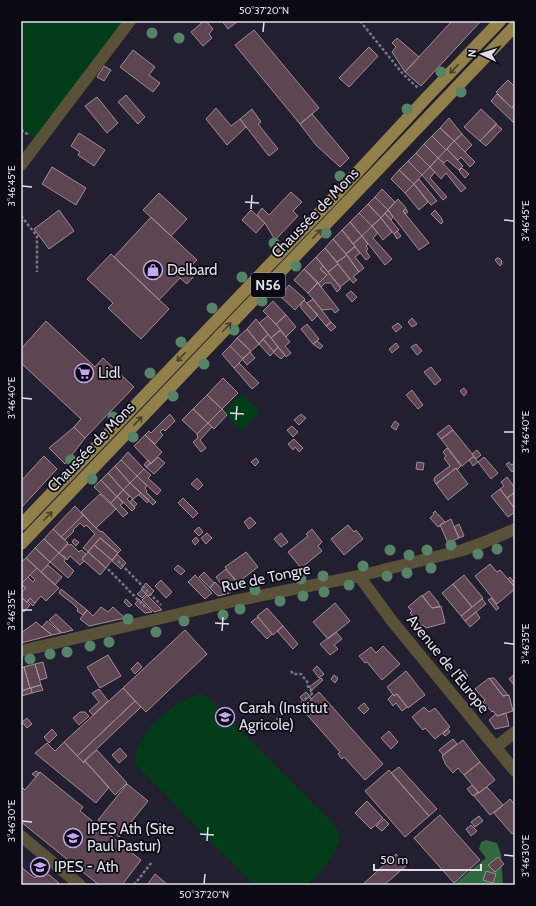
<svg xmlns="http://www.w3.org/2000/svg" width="536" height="906" font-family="Cabin,sans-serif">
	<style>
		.green { fill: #023b18 }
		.forest { fill: #30683f }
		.building { fill: #5d4651; stroke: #a58b96 }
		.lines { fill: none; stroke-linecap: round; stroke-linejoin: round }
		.path { stroke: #777584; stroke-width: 2.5; stroke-dasharray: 3 2; stroke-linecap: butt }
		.minor { stroke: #5a5238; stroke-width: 12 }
		.major { stroke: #92804b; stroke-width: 12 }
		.tree { fill: #578369 }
		.oneway { stroke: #483f2c }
		.ticks { fill: none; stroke: #e0dfeb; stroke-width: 1.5 }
		.labels { text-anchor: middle; stroke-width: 3.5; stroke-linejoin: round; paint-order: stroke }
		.shield { fill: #0b0a12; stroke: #a09faa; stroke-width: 1 }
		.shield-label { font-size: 14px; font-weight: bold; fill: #e0dfeb }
		.street-label { font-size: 15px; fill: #e0dfeb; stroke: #0b0a12 }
		.poi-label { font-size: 15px; fill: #e0dfeb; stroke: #0b0a12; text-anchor: start }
		.neatline { fill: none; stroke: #e0dfeb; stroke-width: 1.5 }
		.ticks-label { font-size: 10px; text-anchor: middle; fill: #e0dfeb }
	</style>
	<rect width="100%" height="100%" fill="#221f31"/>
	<path class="green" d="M21,21H130L39,141L21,130Z
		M241,394L259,410L258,414L241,432L224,411Z
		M197,695H203L208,697L334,824C337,829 340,834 339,839C338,855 318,875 307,885H253L137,766C128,739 173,701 197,695Z"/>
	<path class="forest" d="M486,840L497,843L501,855L503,885H453L486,858L479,849L481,842Z"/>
	<path class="building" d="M204,21H206L213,29L209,34L212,38L203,46L191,32Z
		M222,21H238L228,29Z
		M452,21H481L421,86L405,72Z
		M254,30L319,108L300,124L235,45Z
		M397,38L419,57L405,72L392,52L396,47L392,43Z
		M369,47L378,56L349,87L339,78Z
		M133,50L155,67L149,75L160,83L153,92L120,67Z
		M104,66L111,70L104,81L97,77Z
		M508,80L515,87V104L512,108L496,92Z
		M497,94L512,108L515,104L514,123L491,101Z
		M126,95L145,117L138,124L118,102Z
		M97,97L118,123L107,133L85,106Z
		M216,108L231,126L240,119L246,127L227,145L206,119Z
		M252,109L261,122L258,124L278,149L269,156L240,119Z
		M481,109L497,124L480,141L464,127Z
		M312,114L349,158L340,167L316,145L300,124Z
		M449,118L462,134L454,141L440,128Z
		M496,124L502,129L486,146L480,141Z
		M440,128L454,141L446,150L432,136Z
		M79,133L105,150L94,166L78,155L80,152L71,146Z
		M462,134L472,145L465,152L454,141Z
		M432,136L446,150L438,158L424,144Z
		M454,141L475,162L470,167L461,157L458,160L447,149Z
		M424,144L438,158L430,167L416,153Z
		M447,149L463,166L459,170L447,160L444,163L438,158Z
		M416,153L430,167L422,175L408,161Z
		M438,158L466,188L461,192L446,173L441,179L430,167Z
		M408,161L422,175L414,184L399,170Z
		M52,167L86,188L76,205L42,184Z
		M430,167L435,172L430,178L447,197L443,200L422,175Z
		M462,168L469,174L465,178L459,171Z
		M399,170L414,184L405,193L391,179Z
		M419,179L437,201L431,205L414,184Z
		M414,184L428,202L419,210L405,193Z
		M382,189L395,202L388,210L375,197Z
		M291,192L302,202L293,211L298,216L275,240L265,223L257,215L262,208L269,215Z
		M159,193L187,219L171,236L143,210Z
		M375,197L388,210L381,218L368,204Z
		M398,199L406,208L403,211L429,243L419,250L388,210Z
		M368,204L381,218L372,226L359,213Z
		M406,209L408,212L405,214L403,211Z
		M59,210L74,231L49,249L34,229Z
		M251,210L265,223L256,233L242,220Z
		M388,210L393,217L391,220L385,213Z
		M435,210L442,219V220L443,222L441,224L431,214Z
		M359,213L372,226L362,236L350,222Z
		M385,213L399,230L394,234L381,218Z
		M151,217L197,260L188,269L195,275L187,284L180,278L159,300L114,257Z
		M381,218L392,232L383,240L372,226Z
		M350,222L362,236L353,244L342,230Z
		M372,226L378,233L373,238L392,259L385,265L362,236Z
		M342,230L355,246L346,254L333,239Z
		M397,231L401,236L397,239L394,234Z
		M362,236L368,244L366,246L368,249L366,251L370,257L366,260L353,244Z
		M333,239L347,255L337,262L325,248Z
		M355,247L360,253L355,257L364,268L359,272L346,254Z
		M325,248L338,264L328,272L316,257Z
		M111,254L169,309L141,339L108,308L113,303L87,279Z
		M347,255L359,272L353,277L357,280L353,283L338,264L337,262Z
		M316,257L323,266L320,269L327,275L318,284L304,269Z
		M497,258H499L502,261L501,262L502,264L500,266L495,260Z
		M338,264L350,279L340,287L328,272Z
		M323,266L341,288L337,292L331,283H325L321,287L318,284L327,275L320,269Z
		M304,269L318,282L308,293L294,280Z
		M318,283L339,310L335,313L332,309L322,310L308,293Z
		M289,285L305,299L295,310L280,296Z
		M351,291L357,297L352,302L346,295Z
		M313,299L331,322L326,326L307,303Z
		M304,300L318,315L312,321L301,308V305H300Z
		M273,301L286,315L276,324L263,311Z
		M286,315L296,327L286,337L276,324Z
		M268,316L281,330L271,338L259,323Z
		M412,318L417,324L412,327L408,322Z
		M256,319L268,334L259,344L247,329Z
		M46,321L95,367L103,358L134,387L85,438L74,427L81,419L21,363V349Z
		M331,322L336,327L331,331L326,326Z
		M398,323L402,327L396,332L392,327Z
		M307,324L319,339L313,344L301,329Z
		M247,329L259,344L251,351L237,338Z
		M280,330L290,342L285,346L291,353L286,357L271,338Z
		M268,334L278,347L274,352L263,339Z
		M237,338L251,351L243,359L230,346Z
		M263,339L274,352L270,356L259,344Z
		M317,341L323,346L320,349L313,344Z
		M396,343L399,347L392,353L389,349Z
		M416,344L422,351L417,355L411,347Z
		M230,346L243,359L234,368L222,354Z
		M278,347L285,355L281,359L273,352Z
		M250,352L255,358L247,365L242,359Z
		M239,363L259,383L252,389L234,368Z
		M431,367L441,380L435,385L424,372Z
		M223,378L238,393L222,409L207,395Z
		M464,388L467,392L464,396L460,391Z
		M412,390L423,405L418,409L406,395Z
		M207,395L222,409L208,423L193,409Z
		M193,409L208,423L197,434L182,420Z
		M222,409L227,415L214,429L208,423Z
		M170,414L175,421L165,431L163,429L160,432L163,435L155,444L145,435L149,431L151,433Z
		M301,414L306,418L299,425L294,420Z
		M395,421L399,424L396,430L391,427Z
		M208,423L212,427L200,440L206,448L201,452L193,442L198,438L197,434Z
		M449,425L453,430L441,439L437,434Z
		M292,426L298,432L293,437L287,430Z
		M74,427L85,438L65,464L49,448Z
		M453,430L474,456L462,466L441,439Z
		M145,435L162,452L151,464L134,446Z
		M294,439L303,448L299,452L295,447L293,450L288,444Z
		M447,448L461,466L457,470L456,468L436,484L434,480L435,477L450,466L444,458L446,456L443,452Z
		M477,450L481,455L476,459L472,454Z
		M128,452L144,469L137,476L121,460Z
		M44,456L57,469L21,508V481Z
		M158,457L165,463L154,474L146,467Z
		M474,457L478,462L473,466L469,460Z
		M484,457L498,473L491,479L478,462Z
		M256,458L259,462L255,466L251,462Z
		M121,460L137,476L130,483L115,466Z
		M148,460L150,463L146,467L144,465Z
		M417,462L424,463L423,470L416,469Z
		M509,462L511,465L513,464L515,466V469L512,472L506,464Z
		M115,466L130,483L123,490L108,473Z
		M456,468L468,484L448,500L436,484Z
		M144,469L151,475L148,478L161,490L157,495L137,476Z
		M108,473L123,490L117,497L101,480Z
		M137,476L147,486L145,488L147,491L146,492L156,502L153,505L130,483Z
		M507,477L515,488V492L507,498L500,489L504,486L501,482Z
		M197,478L203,485L198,490L191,484Z
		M101,480L117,497L111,503L94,487Z
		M130,483L141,493L133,499L123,490Z
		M500,489L515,509V512L508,517L491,496Z
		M123,490L130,496L127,499L135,508L132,511L117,496Z
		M515,492V509L507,498Z
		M141,493L149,500L147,503L139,495Z
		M100,494L116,509L96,528L81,512Z
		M117,496L123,503L120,505L128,513L123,517L111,503Z
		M183,498L198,513L193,518L178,503Z
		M132,499L137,504L134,507L130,502Z
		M75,506L83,515L61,537L53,529Z
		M435,511L445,522L440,525V526L438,527L430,518L434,514L433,513Z
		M83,515L96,528L101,532L102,531L121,550L118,553L100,538L88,552L83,548L95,534L86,525L84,527L80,523L73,530L74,531L65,540L61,537Z
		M250,517L256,523L249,529L244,522Z
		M451,519L459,538L448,543L440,525Z
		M459,524L464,536L459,538L454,527Z
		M348,525L354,532L356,530L363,539L344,555L331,539Z
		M199,527L203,532L199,536L194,531Z
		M53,529L68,543L59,553L44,539Z
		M312,529L322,542L318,546L322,551L301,568L288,552L308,536L306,534Z
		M207,533L212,538L206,544L201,538Z
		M281,533L288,542L281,547L274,539Z
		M196,537L199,541L195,545L192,541Z
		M100,538L118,553L112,560L94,545Z
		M44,539L59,553L50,562L35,548Z
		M74,539L79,542L76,546L72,542Z
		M68,544L70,545L71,544L79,552L81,550L86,554L82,559L84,561L80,565L70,556L67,560L59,553Z
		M94,545L112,560L106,568L88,552Z
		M35,548L50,562L41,572L26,558Z
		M88,552L106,568L100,575L82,559Z
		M246,552L258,567L237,583L225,567Z
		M59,553L66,558L64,561L74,571L68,578L50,562Z
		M117,554L126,563L121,569L112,561Z
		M26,558L37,568L21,584V562Z
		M490,564L497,572L500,570L515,587V589L497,604L475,576Z
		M48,565L62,577L55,585L41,572Z
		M178,565L185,571L181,575L174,569Z
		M37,568L59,588L46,601L41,596L35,603L30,598L27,602L21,597V593L26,588L21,584L28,577L33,582L35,580L30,575Z
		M226,569L240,585L228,594L216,577Z
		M204,572L214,583L210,588L199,577Z
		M195,575L212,593L205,599L188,582Z
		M464,575L483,598L472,607L453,584Z
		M510,577L515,584L514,586L508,579Z
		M161,580L172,592L166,598L155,586Z
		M215,582L226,594L218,596L210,588Z
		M146,583L154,591L149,596L141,589Z
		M21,584L26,588L21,593Z
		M453,584L472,607L461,616L442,593Z
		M61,589L87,610L83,615L77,611L78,609L72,603L59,593Z
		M142,590L146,594L142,598L137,594Z
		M429,591L438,602L440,607L432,608L422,596Z
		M147,595L162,610L154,612L142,600Z
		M422,595L432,608L441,606L445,623L426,628L423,625L421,626L410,613L412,611L408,607Z
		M21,597L30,605L24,612L21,609Z
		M30,598L35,603L33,606L28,601Z
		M491,598L499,608L496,610L488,600Z
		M126,599L132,605L129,607L124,602Z
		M139,599L152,612L145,613L135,604Z
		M482,599L486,604L465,621L461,616Z
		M335,603L350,621L328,639L313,622Z
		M101,607L108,612L113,607L125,618L89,626L80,619L87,610L93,616Z
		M267,608L283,626L273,635L257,616Z
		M476,612L480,618L470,627L465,621Z
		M56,614L73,630L62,633L49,620Z
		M258,617L272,634L267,639L251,622Z
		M47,621L61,633L52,635L42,627Z
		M36,622L52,635L21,643V633Z
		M283,626L298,644L293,649L277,631Z
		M185,630L207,654L146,712L123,688Z
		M336,632L342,639L334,645L338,649L330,655L320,644Z
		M383,646L400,664L382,680L367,662L365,663L359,656L371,647L376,653Z
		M108,655L121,676L100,688L87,667Z
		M43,662L47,678L40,680L35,664Z
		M138,662L142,667L135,674L131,669Z
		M35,664L41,685L30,688L24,667Z
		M317,666L324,674L319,678L313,670Z
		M24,667L30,688L21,691V668Z
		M464,670L468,676L462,681L458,675Z
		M406,671L425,695L408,708L397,694L394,696L387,687Z
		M515,674V686L509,679Z
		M334,675L338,678L335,683L331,679Z
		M321,678L323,680L312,690L309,687Z
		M489,678L503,696L509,695L513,711L497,716L493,711L492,712L483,702L485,700L475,689Z
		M491,678H494L508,695L503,696L490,679Z
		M41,685L43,690L32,693L31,688Z
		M31,688L32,693L21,696V691Z
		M123,688L135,701L77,756L64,742Z
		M99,689L108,701L93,715L89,711L99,702L92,693Z
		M306,692L310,696L304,702L300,697Z
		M319,692L383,764L365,780L344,757L342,759L338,754L340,752L301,708Z
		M393,694L394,696L397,694L407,707L402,711L396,703L393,706L388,699Z
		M135,701L141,707L83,762L77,756Z
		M364,703L369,709L364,714L358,708Z
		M424,707L429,712L435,708L450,727L435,739L425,728L423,730L412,717Z
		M80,712H85L89,716L79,725L73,718Z
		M506,713L509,726L495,729L489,720L496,714L497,716Z
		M27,718L32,724L27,728L22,722Z
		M52,729L57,735L49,743L44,737Z
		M448,729L450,732L445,736L443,734Z
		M389,731L398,742L391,749L381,738Z
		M453,739L457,744L443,755L439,750Z
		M463,740L480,762L464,775L458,768L453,773L446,765L442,756Z
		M64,742L84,763L85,761L109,787L96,803L35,753L47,743L55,751Z
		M120,748L127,756L119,763L112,755Z
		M97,750L127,783L115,795L85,761Z
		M480,762L495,780L479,793L464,775Z
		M399,767L437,809L429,816L391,773Z
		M389,770L429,816L405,837L365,791Z
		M36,771L39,773L36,777L32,774Z
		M40,772L83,807L80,811L141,860L122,885H99L21,822V786L25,790Z
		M127,784L148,801L119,837L98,820Z
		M472,785L478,792L473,796L467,789Z
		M487,787L503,805L490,815L474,796Z
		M510,799L515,805V832L512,834L494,813Z
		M367,801L383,818L371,829L355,813Z
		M440,815L480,860L454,883L414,838Z
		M479,816L483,821L475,827L471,822Z
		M384,819L389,824L382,831L376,826Z
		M471,825L477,831L471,836L466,829Z
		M396,854L406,866L384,885H362Z
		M498,857L504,864L495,872L488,865Z
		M21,867L35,878L42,869L59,883L57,885H21Z
		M486,871L496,874L493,883L483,880Z
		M155,874L168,885H147Z"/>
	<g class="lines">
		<path class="path" d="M360,21L403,74L418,88
			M21,130L29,135
			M21,216L37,236V272
			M118,561L161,605
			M108,569L146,608
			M291,671L293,674H301L308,683V687L313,693L309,696
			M264,728L296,707L309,696L312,701
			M134,885L152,862"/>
		<path class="minor" d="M21,165L130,21
			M359,576L392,621L515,771
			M21,651L234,601L359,576L463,550L485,542L515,529
			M496,747L515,732
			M21,836L80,885"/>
		<path class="major" d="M21,525L340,191L427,97L500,21
			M21,544L515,26"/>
	</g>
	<g class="tree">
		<circle cx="152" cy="33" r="5.5"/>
		<circle cx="179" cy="38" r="5.5"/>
		<circle cx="441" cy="72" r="5.5"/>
		<circle cx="461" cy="92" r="5.5"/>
		<circle cx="407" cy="109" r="5.5"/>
		<circle cx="340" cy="176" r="5.5"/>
		<circle cx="326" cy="233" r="5.5"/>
		<circle cx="274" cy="243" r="5.5"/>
		<circle cx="296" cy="266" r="5.5"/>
		<circle cx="242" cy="277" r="5.5"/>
		<circle cx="262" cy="301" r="5.5"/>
		<circle cx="212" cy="308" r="5.5"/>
		<circle cx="234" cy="330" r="5.5"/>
		<circle cx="181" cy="342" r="5.5"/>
		<circle cx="204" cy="364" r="5.5"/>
		<circle cx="150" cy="373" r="5.5"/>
		<circle cx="173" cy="396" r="5.5"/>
		<circle cx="113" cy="417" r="5.5"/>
		<circle cx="133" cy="437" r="5.5"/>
		<circle cx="71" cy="460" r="5.5"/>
		<circle cx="92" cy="479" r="5.5"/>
		<circle cx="451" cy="545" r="5.5"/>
		<circle cx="497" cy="549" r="5.5"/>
		<circle cx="390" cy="550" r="5.5"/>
		<circle cx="427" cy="550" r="5.5"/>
		<circle cx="478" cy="554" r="5.5"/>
		<circle cx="409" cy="555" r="5.5"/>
		<circle cx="363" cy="566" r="5.5"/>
		<circle cx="431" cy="568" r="5.5"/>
		<circle cx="407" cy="573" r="5.5"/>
		<circle cx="323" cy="576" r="5.5"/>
		<circle cx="387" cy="576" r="5.5"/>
		<circle cx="301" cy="579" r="5.5"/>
		<circle cx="349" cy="585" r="5.5"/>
		<circle cx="255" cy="590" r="5.5"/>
		<circle cx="324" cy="592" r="5.5"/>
		<circle cx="303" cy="596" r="5.5"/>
		<circle cx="280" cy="601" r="5.5"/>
		<circle cx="240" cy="609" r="5.5"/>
		<circle cx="223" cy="615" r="5.5"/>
		<circle cx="128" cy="619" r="5.5"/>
		<circle cx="184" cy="621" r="5.5"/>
		<circle cx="156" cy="632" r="5.5"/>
		<circle cx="109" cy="642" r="5.5"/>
		<circle cx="90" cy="646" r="5.5"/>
		<circle cx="67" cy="652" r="5.5"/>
		<circle cx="50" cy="654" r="5.5"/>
		<circle cx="30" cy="659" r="5.5"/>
	</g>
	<defs><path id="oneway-shaft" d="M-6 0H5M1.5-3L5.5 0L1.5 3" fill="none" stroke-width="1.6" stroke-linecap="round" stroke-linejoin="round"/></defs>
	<g class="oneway">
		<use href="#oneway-shaft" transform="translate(454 69) rotate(134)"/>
		<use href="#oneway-shaft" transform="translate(317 234) rotate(-46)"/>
		<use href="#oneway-shaft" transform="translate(227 327) rotate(-46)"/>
		<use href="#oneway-shaft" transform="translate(181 357) rotate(134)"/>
		<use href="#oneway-shaft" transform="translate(138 421) rotate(-46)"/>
		<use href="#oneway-shaft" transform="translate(48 516) rotate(-46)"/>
	</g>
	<path class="ticks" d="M263,32L264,22M22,186L32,187M245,202L259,203M251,209L252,195M504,220L514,221M22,398L32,399M230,413L244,414M236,420L237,406M504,432H514M22,610H32M215,623L229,624M222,631L223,617M504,643L514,644M22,821L32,822M200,834L214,835M207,841L208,827M504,855L514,856M204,884L205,874"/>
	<defs>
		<symbol id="shop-ring" viewBox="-11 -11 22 22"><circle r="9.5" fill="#0b0a12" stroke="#c5a6f0" stroke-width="1.5"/><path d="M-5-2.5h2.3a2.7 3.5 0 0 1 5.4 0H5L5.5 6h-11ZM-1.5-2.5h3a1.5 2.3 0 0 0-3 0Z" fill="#c5a6f0"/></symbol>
		<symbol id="supermarket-ring" viewBox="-11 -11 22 22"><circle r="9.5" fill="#0b0a12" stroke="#c5a6f0" stroke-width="1.5"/><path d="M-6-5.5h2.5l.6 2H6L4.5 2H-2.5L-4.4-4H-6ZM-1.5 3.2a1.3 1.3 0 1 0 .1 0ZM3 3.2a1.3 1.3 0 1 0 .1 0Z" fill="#c5a6f0"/></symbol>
		<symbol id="school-ring" viewBox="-11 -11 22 22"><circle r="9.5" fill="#0b0a12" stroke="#c5a6f0" stroke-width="1.5"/><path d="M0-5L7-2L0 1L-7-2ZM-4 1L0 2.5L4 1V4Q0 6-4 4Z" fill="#c5a6f0"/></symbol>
	</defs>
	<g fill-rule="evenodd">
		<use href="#shop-ring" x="142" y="259" width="22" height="22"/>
		<use href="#supermarket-ring" x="73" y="362" width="22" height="22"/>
		<use href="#school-ring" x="214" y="706" width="22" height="22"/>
		<use href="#school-ring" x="62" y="827" width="22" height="22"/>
		<use href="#school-ring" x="29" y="856" width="22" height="22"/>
	</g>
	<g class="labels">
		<rect class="shield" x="251" y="273" width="34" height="24" rx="3"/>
		<g class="shield-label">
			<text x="268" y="290">N56</text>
		</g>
		<g class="street-label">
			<text transform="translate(315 213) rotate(-46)" y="5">Chaussée de Mons</text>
			<text transform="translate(91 447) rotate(-46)" y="5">Chaussée de Mons</text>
			<text transform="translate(266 578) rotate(-12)" y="5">Rue de Tongre</text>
			<text transform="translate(448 664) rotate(51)" y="5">Avenue de l'Europe</text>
		</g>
		<g class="poi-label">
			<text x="167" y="275">Delbard</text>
			<text x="98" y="378">Lidl</text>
			<text x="239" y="713">Carah (Institut<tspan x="239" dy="17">Agricole)</tspan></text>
			<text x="87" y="834">IPES Ath (Site<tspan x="87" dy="17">Paul Pastur)</tspan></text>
			<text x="54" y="872">IPES - Ath</text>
		</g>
	</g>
	<rect width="536" height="906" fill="none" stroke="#0b0a12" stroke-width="44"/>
	<g transform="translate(482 54) rotate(274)" stroke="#0b0a12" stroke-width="3" paint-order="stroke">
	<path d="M0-3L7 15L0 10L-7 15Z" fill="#e0dfeb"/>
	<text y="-6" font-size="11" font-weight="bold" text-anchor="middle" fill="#e0dfeb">N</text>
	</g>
	<path d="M374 864v6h107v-6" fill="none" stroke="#e0dfeb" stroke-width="2"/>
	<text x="380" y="864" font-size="12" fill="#e0dfeb" stroke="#0b0a12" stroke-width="3" paint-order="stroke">50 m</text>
	<rect x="22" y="22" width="492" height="862" class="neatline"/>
	<g class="ticks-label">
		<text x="264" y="14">50°37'20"N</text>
		<text transform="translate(11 186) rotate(-90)" y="4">3°46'45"E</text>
		<text transform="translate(525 221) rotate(-90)" y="4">3°46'45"E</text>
		<text transform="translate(11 398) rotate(-90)" y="4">3°46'40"E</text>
		<text transform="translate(525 432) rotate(-90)" y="4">3°46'40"E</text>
		<text transform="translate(11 610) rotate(-90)" y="4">3°46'35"E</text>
		<text transform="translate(525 644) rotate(-90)" y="4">3°46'35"E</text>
		<text transform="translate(11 821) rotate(-90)" y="4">3°46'30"E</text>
		<text transform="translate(525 856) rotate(-90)" y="4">3°46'30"E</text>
		<text x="204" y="898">50°37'20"N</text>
	</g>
</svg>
